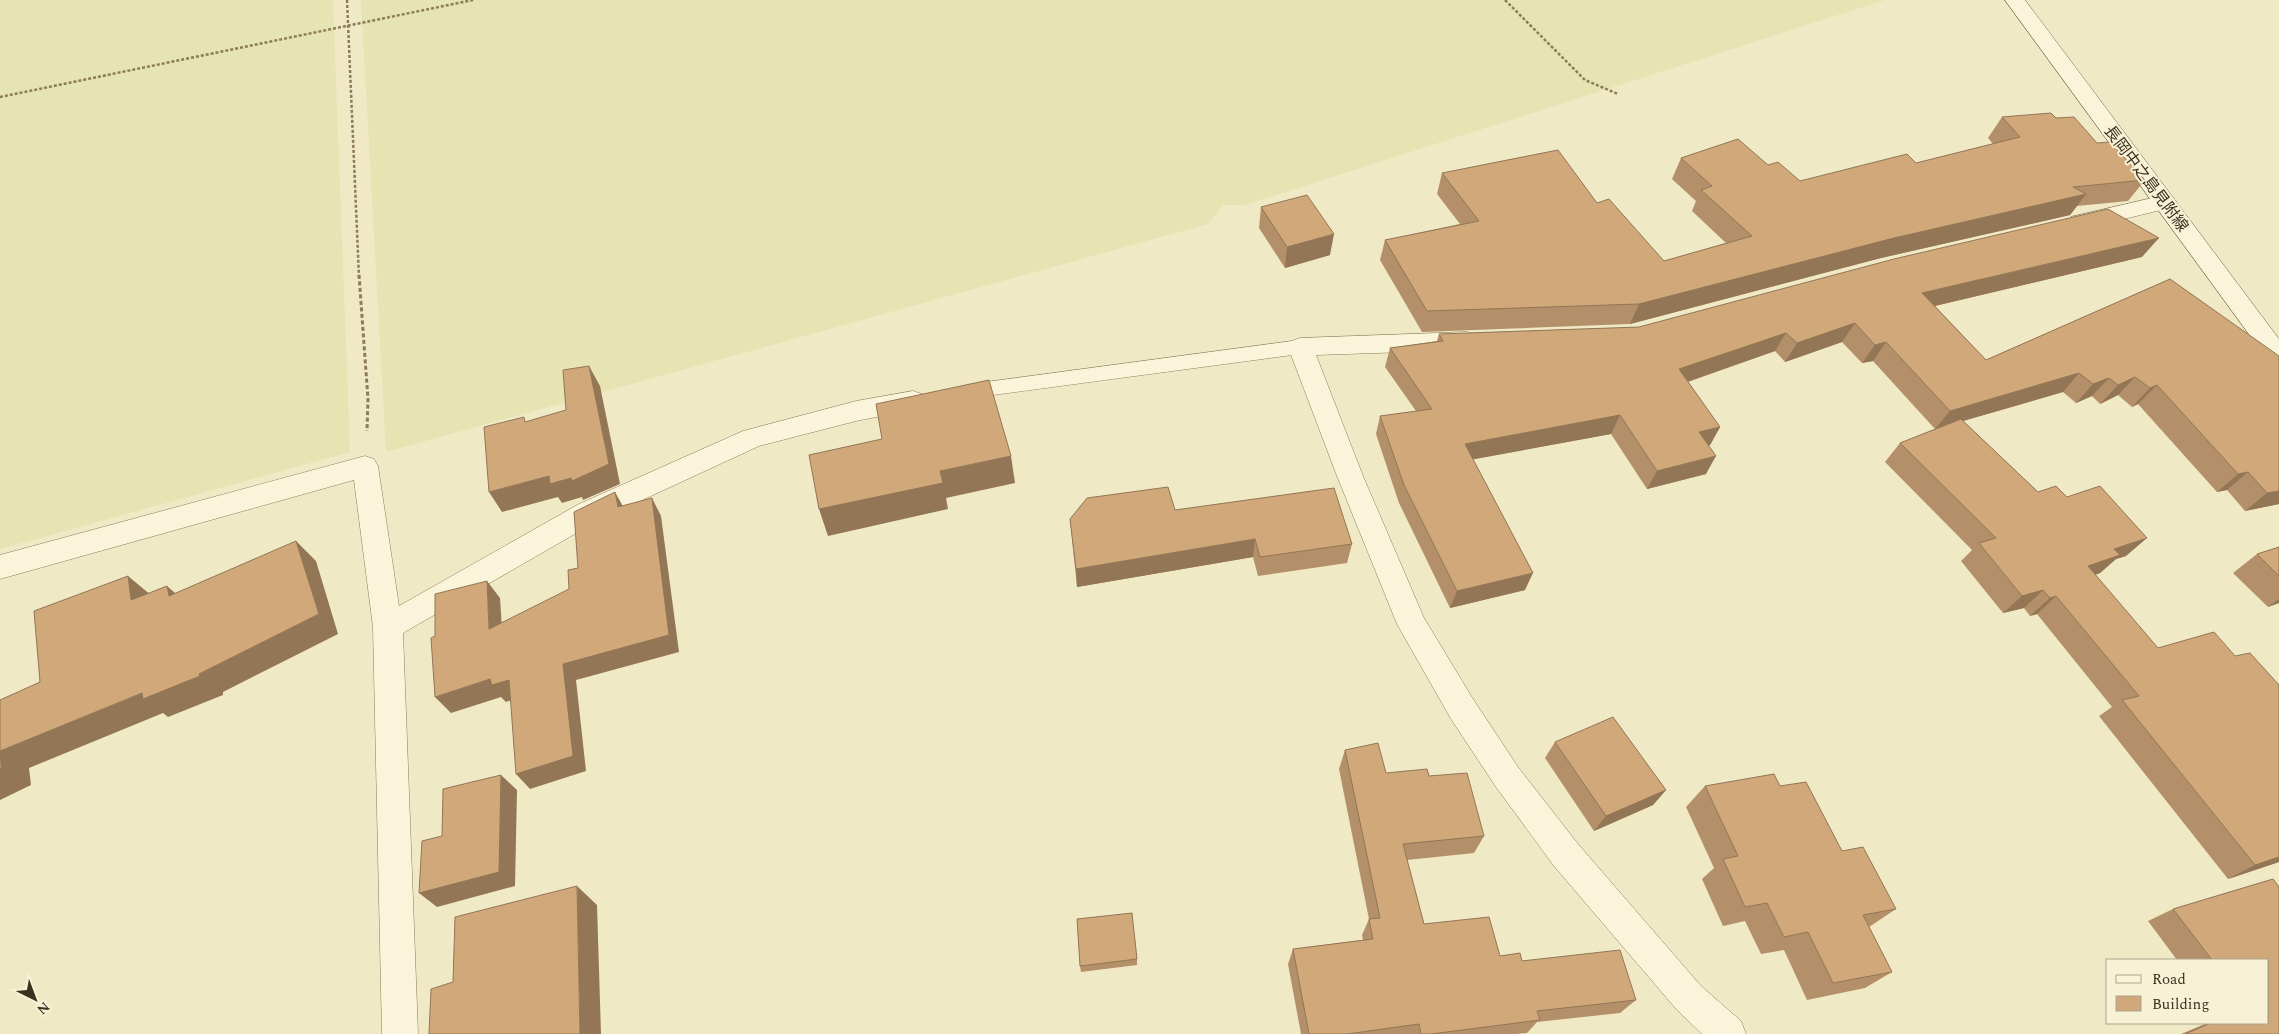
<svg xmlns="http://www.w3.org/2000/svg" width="2279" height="1034" font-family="Spectral,'Noto Sans JP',serif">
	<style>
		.farmland { fill: #e6e4b3 }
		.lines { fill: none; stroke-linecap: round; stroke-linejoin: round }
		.service-casing { stroke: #8d7b5a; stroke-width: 1 }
		.minor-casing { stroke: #8d7b5a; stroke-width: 1 }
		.secondary-casing { stroke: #6f5c3d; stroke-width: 1 }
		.path-far1 { stroke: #8d7b5a; stroke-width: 2.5; stroke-dasharray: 3 2; stroke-linecap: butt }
		.path { stroke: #8d7b5a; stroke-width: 3; stroke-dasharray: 4 2.5; stroke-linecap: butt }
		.service { fill: #faf4da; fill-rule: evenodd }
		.minor { fill: #faf4da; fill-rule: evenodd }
		.secondary { fill: #faf4da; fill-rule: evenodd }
		.wall { fill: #b39069 }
		.shaded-wall { fill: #927655 }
		.building { fill: #d0a87a; stroke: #927655 }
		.labels { text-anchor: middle; stroke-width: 4; stroke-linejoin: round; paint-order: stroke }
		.street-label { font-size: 16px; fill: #3c301f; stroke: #f7f2d6 }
	</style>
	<rect width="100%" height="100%" fill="#f0e9c6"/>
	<path class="farmland" d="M0,0H333L350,452L0,549Z
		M361,0H1885L1245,205H1223L1208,224L386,452Z"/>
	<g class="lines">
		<defs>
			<path id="service" d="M1300,340L1306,342L1309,347L1306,352L1300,354L978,397L971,395L969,390L971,385L978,383Z"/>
			<path id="minor" d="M2165,195L2173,197L2176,202L2173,207L2079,230L2071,227L2068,222L2071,217Z
				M1467,332L1476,335L1479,341L1476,347L1467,350L1316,355L1363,476L1424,618L1473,699L1518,767L1578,844L1701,986L1741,1021L1746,1034H1702L1677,1010L1554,866L1496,787L1451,719L1397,624L1337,476L1288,347L1291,341L1300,338Z
				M913,391L922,394L926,401L922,408L856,421L759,446L599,520L403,633L418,1034H382L373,627L354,480L0,579V555L365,456L374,459L378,466L399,606L579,504L743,431L856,401Z"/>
			<path id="secondary" d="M2005,0H2025L2279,339V366L2270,363Z"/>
		</defs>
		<use href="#service" class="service-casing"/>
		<use href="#minor" class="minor-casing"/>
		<use href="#secondary" class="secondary-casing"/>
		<path class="path-far1" d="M347,0L359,277
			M1505,0L1585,80L1618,94
			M0,97L473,0"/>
		<path class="path" d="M359,275L368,399L367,431"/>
		<use href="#service" class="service"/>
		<use href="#minor" class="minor"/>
		<use href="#secondary" class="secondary"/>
	</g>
	<path class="wall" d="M2002,117L2056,118L2097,143L2145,180L2128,201L2077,206L2070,215L1881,258L1630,324L1422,332L1380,260L1385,240L1460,224L1437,194L1442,173L1597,203L1664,261L1726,243L1692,211L1696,201L1672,179L1681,158L1768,165L1800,181L1916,163L1993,144L1988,138Z
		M1261,207L1330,255L1285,268L1259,228Z
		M2142,257L1935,306L1986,360L2170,279L2279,504L2245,511L2227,490L2217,492L2138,404L2132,407L2118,395L2100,404L2092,396L2076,403L2063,392L1963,421L2038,492L2126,556L2116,559L2100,573L2095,575L2279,862L2228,879L2099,716L2112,707L2037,614L2030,616L2024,608L2003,613L1961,561L1972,550L1885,462L1900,443L1935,429L1873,361L1862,363L1842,342L1785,362L1775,351L1688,382L1720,427L1710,445L1709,446L1706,474L1647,489L1611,434L1473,459L1525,590L1450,608L1399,503L1376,434L1380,416L1416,411L1385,367L1390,348L1437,341L1439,334L1639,327Z
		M1175,510L1352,544L1347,563L1258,576L1253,557L1077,587L1070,519Z
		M2279,547V603L2268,607L2233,573L2257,554Z
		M1555,742L1666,790L1653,805L1594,831L1545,758Z
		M1345,750L1386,773L1429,776L1484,836L1474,853L1407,860L1424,924L1500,956L1522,961L1636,1000L1620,1013L1537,1022L1527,1033L1516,1034H1301L1288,964L1293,949L1363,940L1362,935L1369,919L1339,769Z
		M1705,786H1780L1896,909L1869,927L1892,972L1865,988L1807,1000L1784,950L1761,954L1745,921L1723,926L1702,879L1714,868L1686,807Z
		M2273,879L2279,887V1034H2181L2207,1023H2268V960H2177L2148,921L2173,909Z
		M1137,959V965L1081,972L1080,966Z"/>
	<path class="shaded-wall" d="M2086,194L2070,215L1881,258L1630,324L1639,304L1894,238Z
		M1334,234L1330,255L1285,268L1287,247Z
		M2159,238L2142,257L1909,312L1922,293Z
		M1855,323L1842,342L1785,362L1797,343Z
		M1786,333L1775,351L1669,388L1679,369Z
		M1886,342L1873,361L1862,363L1875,345Z
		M589,366L600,386L620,484L583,500L582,497L562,503L558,497L502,512L489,492L549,476Z
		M2079,373L2063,392L1935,429L1950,411Z
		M2135,377L2118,395L2100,404L2118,385Z
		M2109,378L2092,396L2076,403L2093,384Z
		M2157,385L2138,404L2132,407L2150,388Z
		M1620,415L1611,434L1459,462L1465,444Z
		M1720,427L1710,445L1689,450L1699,432Z
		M1011,456L1015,483L946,498L948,509L828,536L819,509L940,471Z
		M1716,456L1706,474L1647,489L1657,471Z
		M2248,472L2227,490L2217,492L2238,474Z
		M2279,491V504L2245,511L2267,493Z
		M615,492L625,510L618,507Z
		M652,498L661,516L679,652L576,680L586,771L530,789L516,774L563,664Z
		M2147,538L2126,556L2116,559L2100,573L2068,584L2088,566L2114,549Z
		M1255,539L1253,557L1077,587L1076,569Z
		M296,541L316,561L338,634L223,692V695L168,717L163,713L29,768L31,785L0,800V751L142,693Z
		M1533,573L1525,590L1450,608L1457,591Z
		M128,576L152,596L131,600Z
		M487,581L500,598L503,645L489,629Z
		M167,586L190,606L169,596Z
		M2043,590L2024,608L2003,613L2022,596Z
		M2056,596L2037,614L2030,616L2050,598Z
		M2279,599V603L2268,607Z
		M490,679L509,680L523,696L506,702L501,697L451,713L435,697Z
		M501,775L517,790L515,886L437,907L419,893Z
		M1666,790L1653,805L1594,831L1606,816Z
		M2279,857V862L2228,879L2255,865Z
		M577,886L597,905L601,1034H580Z"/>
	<path class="building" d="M2051,113L2056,118L2074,117L2097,143L2110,142L2145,180L2073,187L2086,194L1894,238L1639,304L1427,311L1385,240L1479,221L1442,173L1558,150L1597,203L1609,199L1664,261L1752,236L1701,190L1712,186L1681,158L1738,139L1768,165L1778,162L1800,181L1907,154L1916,163L2020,137L2002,117Z
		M1307,195L1334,234L1287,247L1261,207Z
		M2108,209L2159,238L1922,293L1986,360L2170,279L2279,356V491L2267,493L2248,472L2238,474L2157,385L2150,388L2135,377L2118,385L2109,378L2093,384L2079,373L1950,411L1886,342L1875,345L1855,323L1797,343L1786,333L1679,369L1720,427L1699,432L1716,456L1657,471L1620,415L1465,444L1533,573L1457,591L1404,485L1380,416L1432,409L1390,348L1443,341L1439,334L1639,327L1894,259Z
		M589,366L609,464L572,481L571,478L550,484L549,476L489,492L484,427L524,417L525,422L566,410L563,370Z
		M989,380L1011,456L940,471L943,483L819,509L809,455L882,439L876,404Z
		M1961,419L2038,492L2056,486L2067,497L2100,486L2147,538L2114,549L2120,555L2088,566L2158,648L2214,632L2235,656L2250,653L2279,685V857L2255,865L2122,700L2139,696L2056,596L2050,598L2043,590L2022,596L1979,543L1996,538L1900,443Z
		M1168,487L1175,510L1334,488L1352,544L1260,557L1255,539L1076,569L1070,519L1087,498Z
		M615,492L618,507L652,498L669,635L563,664L573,756L516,774L509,680L492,685L490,679L435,697L431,638L435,636V594L487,581L489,629L569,589L568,570L578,568L574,512Z
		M296,541L319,614L199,674L200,676L143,699L142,693L0,751V700L40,682L34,611L128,576L131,600L167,586L169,596Z
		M2279,547V576L2257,554Z
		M1613,717L1666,790L1606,816L1555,742Z
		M1378,743L1386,773L1427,769L1429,776L1467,773L1484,836L1403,844L1424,924L1489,917L1500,956L1520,953L1522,961L1620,950L1636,1000L1537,1011L1540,1020L1431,1034H1421L1419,1024L1347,1034H1309L1293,949L1373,939L1369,919L1380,918L1345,750Z
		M0,755L2,768L0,769Z
		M1774,774L1780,786L1806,782L1842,851L1863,847L1896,909L1863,915L1892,972L1833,983L1808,932L1784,937L1767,903L1745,907L1723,859L1738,856L1705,786Z
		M501,775L499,872L419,893L422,841L442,836L443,789Z
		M2273,879L2279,887V1034H2185L2211,1023H2268V960H2212L2173,909Z
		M577,886L580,1034H429L431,989L453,982L455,917Z
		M1132,913L1137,959L1080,966L1077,919Z"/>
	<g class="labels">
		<g class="street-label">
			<text transform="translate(2147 178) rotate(53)" y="6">長岡中之島見附線</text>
		</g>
	</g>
	<rect x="2106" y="959" width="162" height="65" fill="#f7f2d6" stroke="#aca48d"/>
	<rect x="2116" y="975" width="25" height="8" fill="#faf4da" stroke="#aca48d"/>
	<text x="2152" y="984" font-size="15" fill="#3c301f">Road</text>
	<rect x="2116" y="996" width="25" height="15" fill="#d0a87a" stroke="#aca48d"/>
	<text x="2152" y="1009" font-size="15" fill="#3c301f">Building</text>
	<g transform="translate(35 999) rotate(138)" stroke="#f7f2d6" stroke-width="4" paint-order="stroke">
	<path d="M0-4L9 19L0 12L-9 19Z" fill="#3c301f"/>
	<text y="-8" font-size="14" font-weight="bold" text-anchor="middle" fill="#3c301f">N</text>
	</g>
</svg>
